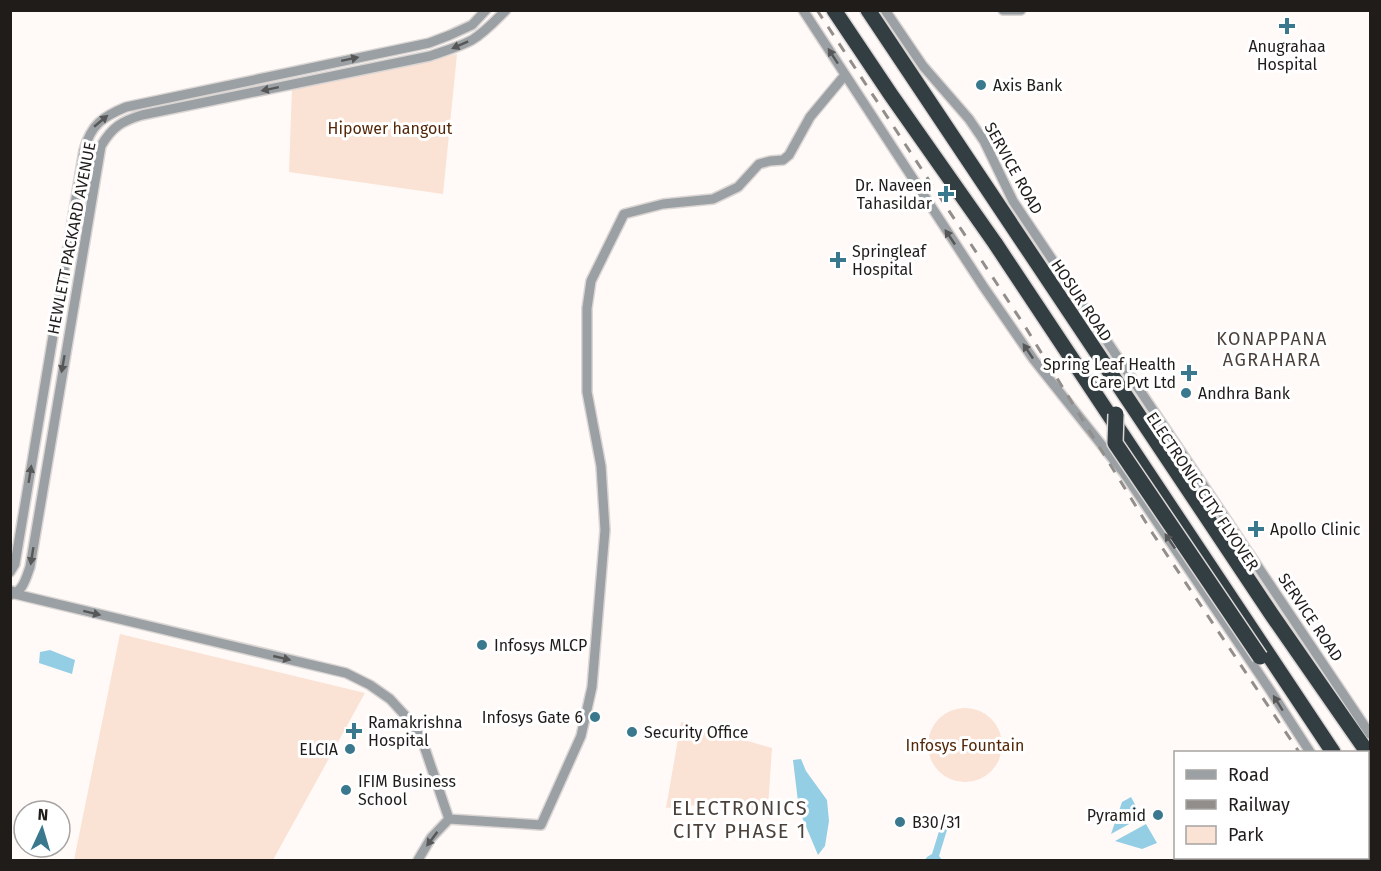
<svg xmlns="http://www.w3.org/2000/svg" width="1381" height="871" font-family="'Fira Sans',sans-serif">
	<style>
		.green { fill: #fae2d4 }
		.water { fill: #94cee4 }
		.lines { fill: none; stroke-linecap: round; stroke-linejoin: round }
		.minor-casing { stroke: #dbd6d4; stroke-width: 12 }
		.highway-casing { stroke: #dbd6d4; stroke-width: 18 }
		.minor { stroke: #9aa0a3; stroke-width: 9 }
		.highway { stroke: #323e42; stroke-width: 15 }
		.rail { stroke: #928e8b; stroke-width: 3; stroke-dasharray: 10 10; stroke-linecap: butt }
		.highway-bridge-casing { stroke: #dbd6d4; stroke-width: 18; stroke-linecap: butt }
		.highway-bridge { stroke: #323e42; stroke-width: 15 }
		.oneway { fill: #575758 }
		.poi-dot { fill: #3a788e; stroke: #fff; stroke-width: 2 }
		.labels { text-anchor: middle; stroke-width: 6; stroke-linejoin: round; paint-order: stroke }
		.poi-label { font-size: 16px; fill: #201c1a; stroke: #fff; text-anchor: start }
		.park-label { font-size: 16px; fill: #532707; stroke: #fff }
		.street-label { font-size: 16px; fill: #201c1a; stroke: #fff }
		.neighbourhood-label { font-size: 18px; letter-spacing: 1.5px; fill: #4c423c; stroke: #fff }
		.quarter-label { font-size: 20px; letter-spacing: 1.5px; fill: #4c423c; stroke: #fff }
	</style>
	<rect width="100%" height="100%" fill="#fffaf7"/>
	<path class="green" d="M457,54L443,194L289,172L292,88Z
		M120,634L365,693L273,860H74Z
		M928 745a37 37 0 1 1 74 0a37 37 0 1 1-74 0Z
		M681,722L772,748L768,807L771,819L729,802L666,808Z"/>
	<path class="water" d="M50,650L75,660L72,674L39,663L40,652Z
		M801,759L806,771L827,800L829,821L825,846L818,855L799,810L793,760Z
		M1131,797L1142,817L1111,834L1122,802Z
		M944,824H946L947,830L939,856L942,860H925L927,857L932,854L940,828Z
		M1146,824L1157,843L1142,849L1115,841Z"/>
	<g class="lines">
		<defs>
			<path id="minor" d="M803,10L983,286L1034,360L1124,473L1270,690L1310,752
				M885,10L923,66L969,119L984,141L1013,201L1370,734
				M1003,10H1021
				M10,572L15,564L84,150C91,125 102,117 126,107L429,43L450,35L472,25L486,10
				M12,591L15,594L346,673L370,685L390,699L412,723L422,740L449,819
				M10,595C23,592 26,578 30,567L101,146C112,127 122,121 142,115L430,56C444,51 459,47 472,40C485,32 495,21 506,10
				M449,819L541,825L581,736L592,687L605,530L601,466L587,392V308L591,281L624,214L663,204L713,199L738,187L759,164L770,161L783,160L789,155L810,117L845,75
				M1368,842L1370,846
				M418,860L431,838L449,819"/>
			<path id="highway" d="M834,10L891,95L995,243L1333,752
				M868,10L1272,615L1370,756
				M1368,768L1370,773
				M1368,804L1370,809"/>
		</defs>
		<use href="#minor" class="minor-casing"/>
		<use href="#highway" class="highway-casing"/>
		<use href="#minor" class="minor"/>
		<use href="#highway" class="highway"/>
		<path class="rail" d="M817,10L1026,328L1153,534L1299,752
			M1358,858L1360,860"/>
		<defs>
			<path id="highway-bridge" d="M1116,414L1115,443L1260,657"/>
		</defs>
		<use href="#highway-bridge" class="highway-bridge-casing"/>
		<use href="#highway-bridge" class="highway-bridge"/>
	</g>
	<defs><path id="oneway-solid" d="M-6-.8H1V-3.2L6.5 0L1 3.2V.8H-6Z" transform="scale(1.5)"/></defs>
	<g class="oneway">
		<use href="#oneway-solid" transform="translate(460 45) rotate(156)"/>
		<use href="#oneway-solid" transform="translate(833 56) rotate(-123)"/>
		<use href="#oneway-solid" transform="translate(350 59) rotate(-12)"/>
		<use href="#oneway-solid" transform="translate(270 89) rotate(168)"/>
		<use href="#oneway-solid" transform="translate(101 121) rotate(-40)"/>
		<use href="#oneway-solid" transform="translate(950 237) rotate(-124)"/>
		<use href="#oneway-solid" transform="translate(1028 351) rotate(-124)"/>
		<use href="#oneway-solid" transform="translate(63 364) rotate(100)"/>
		<use href="#oneway-solid" transform="translate(30 474) rotate(-81)"/>
		<use href="#oneway-solid" transform="translate(1170 541) rotate(-124)"/>
		<use href="#oneway-solid" transform="translate(32 556) rotate(99)"/>
		<use href="#oneway-solid" transform="translate(92 613) rotate(14)"/>
		<use href="#oneway-solid" transform="translate(282 658) rotate(13)"/>
		<use href="#oneway-solid" transform="translate(1278 703) rotate(-122)"/>
		<use href="#oneway-solid" transform="translate(432 839) rotate(127)"/>
	</g>
	<g class="poi-dot">
		<path d="M1284 17h6v6h6v6h-6v6h-6v-6h-6v-6h6z"/>
		<circle cx="981" cy="85" r="6"/>
		<path d="M943 185h6v6h6v6h-6v6h-6v-6h-6v-6h6z"/>
		<path d="M835 251h6v6h6v6h-6v6h-6v-6h-6v-6h6z"/>
		<path d="M1186 364h6v6h6v6h-6v6h-6v-6h-6v-6h6z"/>
		<circle cx="1186" cy="393" r="6"/>
		<path d="M1253 520h6v6h6v6h-6v6h-6v-6h-6v-6h6z"/>
		<circle cx="482" cy="645" r="6"/>
		<circle cx="595" cy="717" r="6"/>
		<path d="M351 722h6v6h6v6h-6v6h-6v-6h-6v-6h6z"/>
		<circle cx="632" cy="732" r="6"/>
		<circle cx="350" cy="749" r="6"/>
		<circle cx="346" cy="790" r="6"/>
		<circle cx="1158" cy="815" r="6"/>
		<circle cx="900" cy="822" r="6"/>
	</g>
	<g class="labels">
		<g class="poi-label">
			<text x="1287" y="52" text-anchor="middle">Anugrahaa<tspan x="1287" dy="18">Hospital</tspan></text>
			<text x="993" y="91">Axis Bank</text>
			<text x="932" y="191" text-anchor="end">Dr. Naveen<tspan x="932" dy="18">Tahasildar</tspan></text>
			<text x="852" y="257">Springleaf<tspan x="852" dy="18">Hospital</tspan></text>
			<text x="1176" y="370" text-anchor="end">Spring Leaf Health<tspan x="1176" dy="18">Care Pvt Ltd</tspan></text>
			<text x="1198" y="399">Andhra Bank</text>
			<text x="1270" y="535">Apollo Clinic</text>
			<text x="494" y="651">Infosys MLCP</text>
			<text x="583" y="723" text-anchor="end">Infosys Gate 6</text>
			<text x="368" y="728">Ramakrishna<tspan x="368" dy="18">Hospital</tspan></text>
			<text x="644" y="738">Security Office</text>
			<text x="338" y="755" text-anchor="end">ELCIA</text>
			<text x="358" y="787">IFIM Business<tspan x="358" dy="18">School</tspan></text>
			<text x="1146" y="821" text-anchor="end">Pyramid</text>
			<text x="912" y="828">B30/31</text>
		</g>
		<g class="park-label">
			<text x="390" y="134">Hipower hangout</text>
			<text x="965" y="751">Infosys Fountain</text>
		</g>
		<g class="street-label">
			<text transform="translate(1014 168) rotate(61)" y="6">SERVICE ROAD</text>
			<text transform="translate(71 238) rotate(-79)" y="6">HEWLETT PACKARD AVENUE</text>
			<text transform="translate(1082 300) rotate(56)" y="6">HOSUR ROAD</text>
			<text transform="translate(1203 491) rotate(56)" y="6">ELECTRONIC CITY FLYOVER</text>
			<text transform="translate(1311 617) rotate(56)" y="6">SERVICE ROAD</text>
		</g>
		<g class="neighbourhood-label">
			<text x="1272" y="345">KONAPPANA<tspan x="1272" dy="21">AGRAHARA</tspan></text>
		</g>
		<g class="quarter-label">
			<text x="740" y="815">ELECTRONICS<tspan x="740" dy="23">CITY PHASE 1</tspan></text>
		</g>
	</g>
	<rect width="1381" height="871" fill="none" stroke="#201c1a" stroke-width="24"/>
	<rect x="1174" y="751" width="195" height="108" fill="#ffffff" stroke="#a6a4a3" stroke-width="1.5"/>
	<rect x="1186" y="770" width="30" height="9" fill="#9aa0a3" stroke="#a6a4a3" stroke-width="1.5"/>
	<text x="1228" y="781" font-size="18" fill="#201c1a">Road</text>
	<rect x="1186" y="800" width="30" height="9" fill="#928e8b" stroke="#a6a4a3" stroke-width="1.5"/>
	<text x="1228" y="811" font-size="18" fill="#201c1a">Railway</text>
	<rect x="1186" y="826" width="30" height="18" fill="#fae2d4" stroke="#a6a4a3" stroke-width="1.5"/>
	<text x="1228" y="841" font-size="18" fill="#201c1a">Park</text>
	<g transform="translate(42 829) rotate(4)"><circle r="28" fill="#ffffff" stroke="#a6a4a3" stroke-width="1.5"/>
	<path d="M0-4.5L10 22L0 15L-10 22Z" fill="#3a788e"/>
	<text y="-9" font-size="16" font-weight="bold" text-anchor="middle" fill="#201c1a">N</text>
	</g>
</svg>
